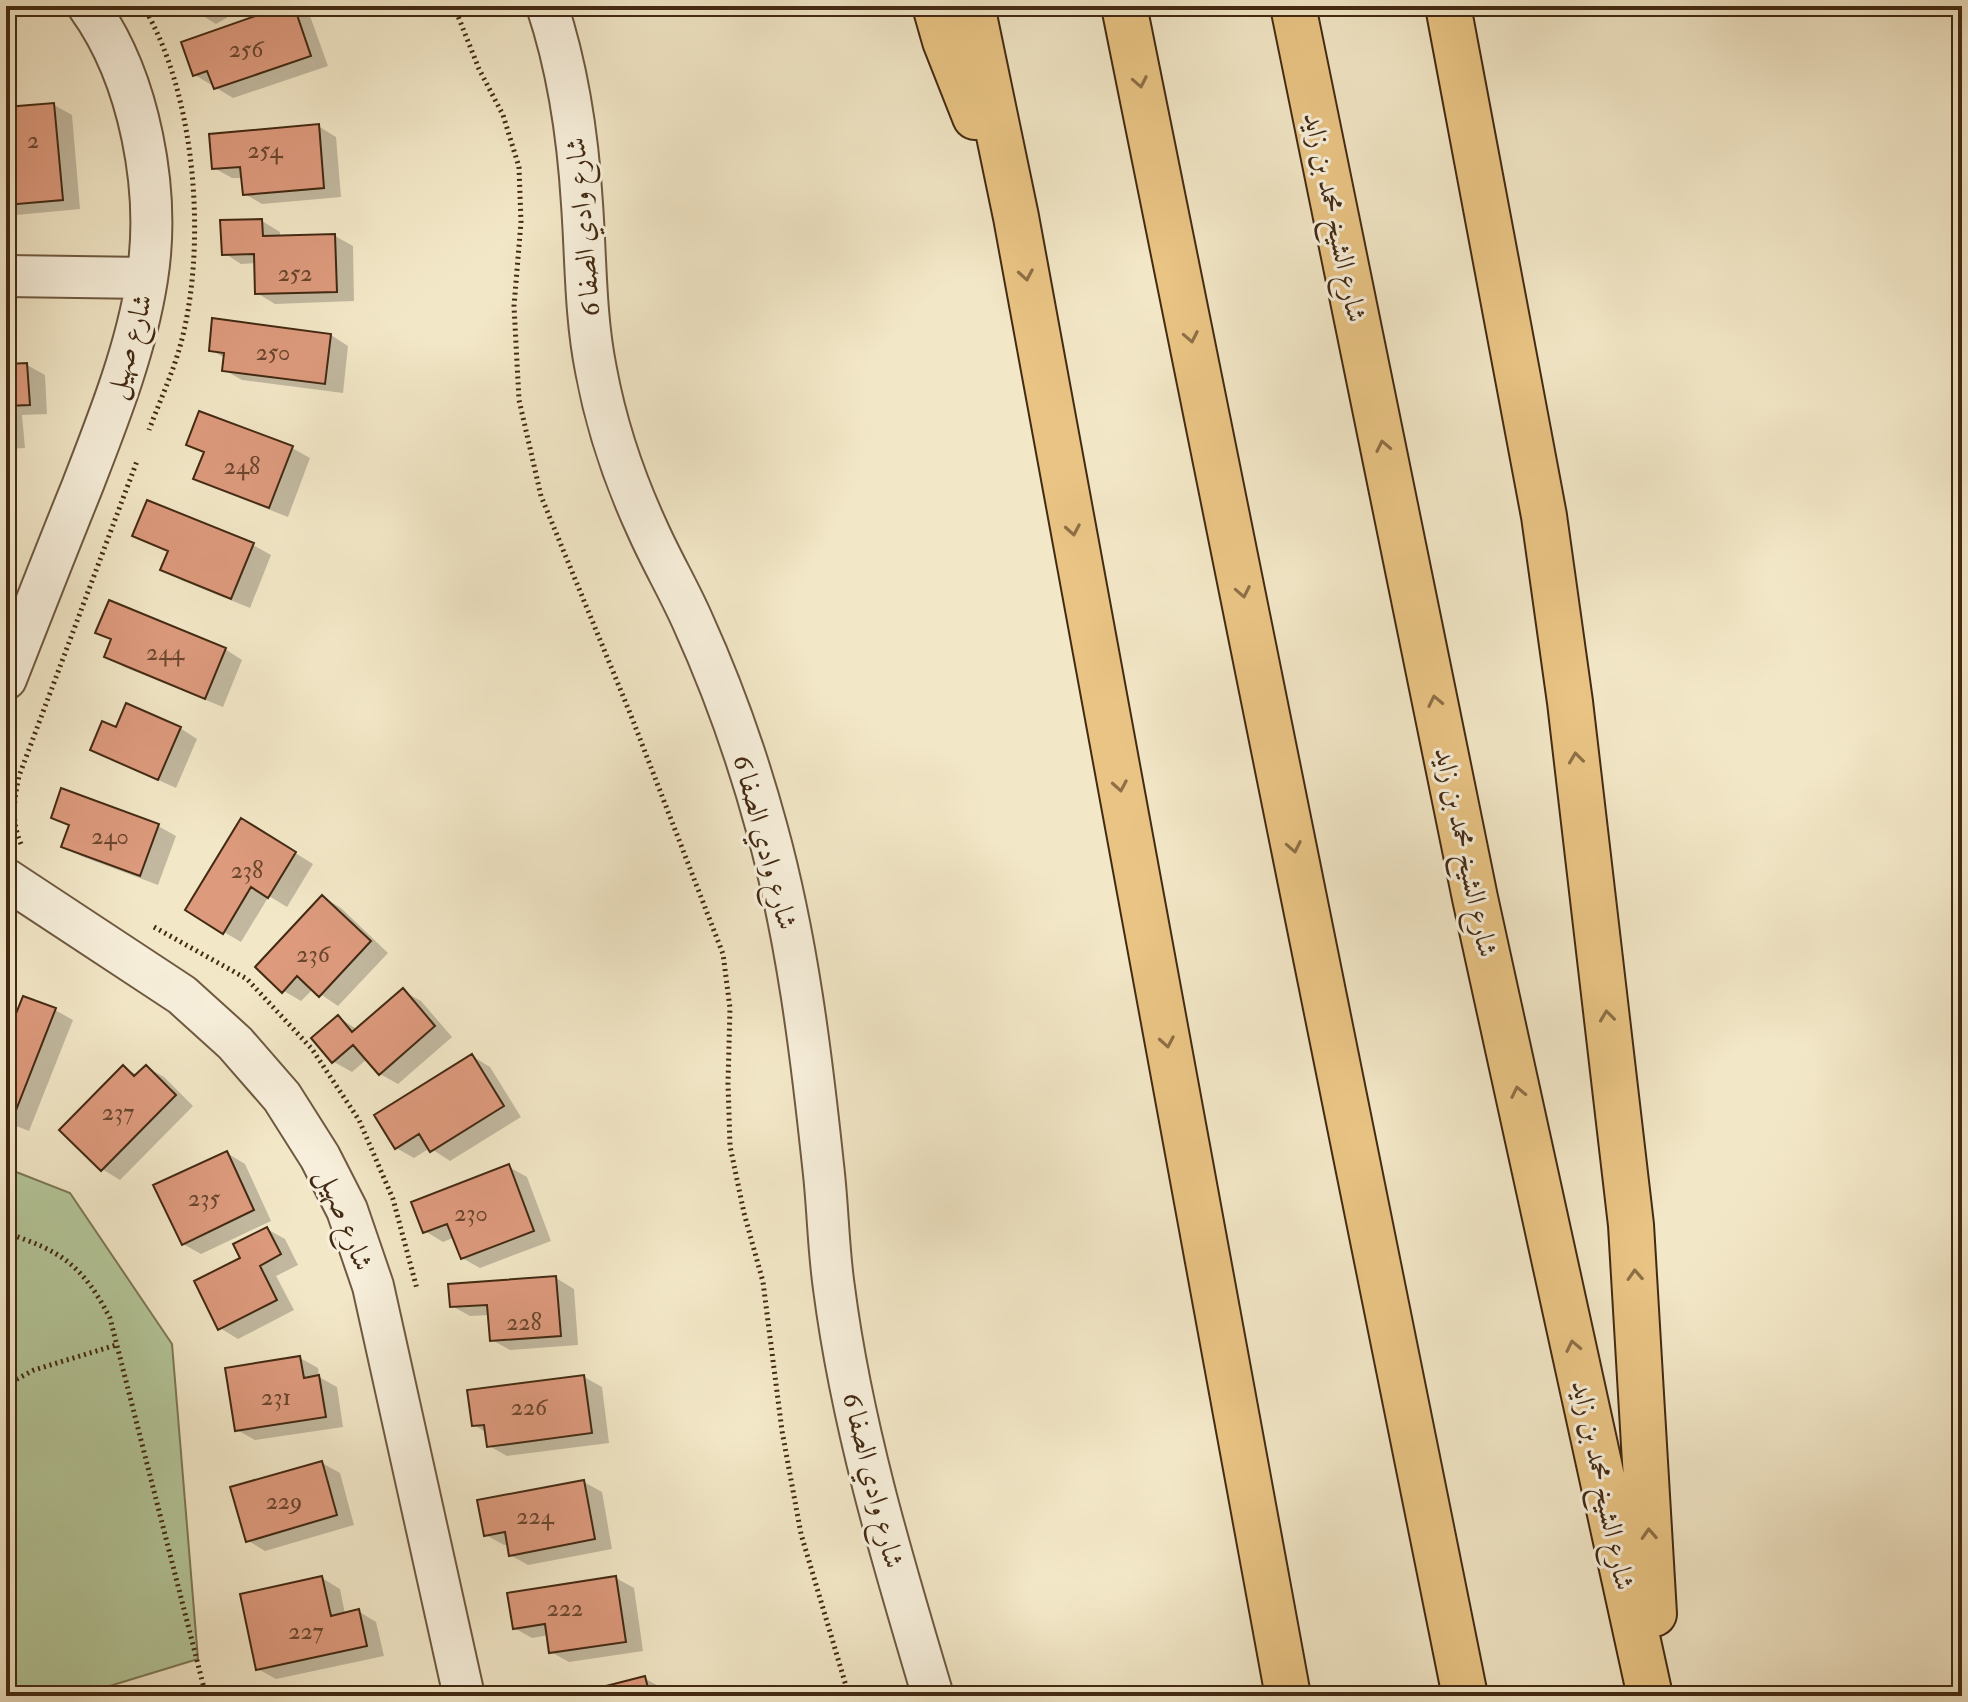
<svg xmlns="http://www.w3.org/2000/svg" width="1968" height="1702" font-family="'IM FELL Double Pica',Amiri,serif">
	<style>
		.green { fill: #b4c79a; stroke: #7c7856; stroke-width: 2 }
		.shadow { fill: #0003 }
		.building { fill: #dd9a7d; stroke: #432a13; stroke-width: 2 }
		.lines { fill: none; stroke-linecap: round; stroke-linejoin: round }
		.minor-casing { stroke: #6f5940; stroke-width: 44 }
		.highway-casing { stroke: #432a13; stroke-width: 48 }
		.path { stroke: #432a13; stroke-width: 5; stroke-dasharray: 2 4; stroke-linecap: butt }
		.minor { stroke: #f7efdb; stroke-width: 40 }
		.highway { stroke: #e9c484; stroke-width: 44 }
		.oneway { stroke: #8e6f46 }
		.labels { text-anchor: middle; stroke-width: 6; stroke-linejoin: round; paint-order: stroke }
		.number-label { font-size: 24px; fill: #6a462e }
		.street-label { font-size: 28px; fill: #432a13; stroke: #f7efdb }
	</style>
	<rect width="100%" height="100%" fill="#f2e7c7"/>
	<filter id="stains"><feTurbulence type="fractalNoise" baseFrequency=".0025" numOctaves="4"/><feColorMatrix values="0 0 0 0 .2 0 0 0 0 .09 0 0 0 0 .02 0 0 0 .5 -.17"/></filter>
	<radialGradient id="worn" r=".72"><stop offset=".6" stop-color="#630" stop-opacity="0"/><stop offset="1" stop-color="#630" stop-opacity=".3"/></radialGradient>
	<path class="green" d="M6,1168L70,1193L172,1344L198,1659L77,1696H6L8,1251L6,1247Z"/>
	<path class="shadow" d="M194,6H247L216,24L198,13Z
		M290,6L310,16L328,66L233,98L195,75Z
		M54,105L72,115L80,209L6,216V175L14,174Z
		M318,126L336,137L341,197L262,204L245,194L243,178H232L214,168Z
		M262,221L280,232V238L335,236L353,246L354,301L275,304L257,293L256,263L241,264L224,253Z
		M331,335L348,346L343,393L242,380L224,370L225,358L211,350Z
		M27,365L45,375L47,414L22,415L25,448L6,449V366Z
		M189,444L292,448L310,458L288,517L214,488L196,478L205,454Z
		M148,502L253,545L271,555L250,608L181,580L163,569L169,552L135,535Z
		M98,632L225,649L242,660L223,707L124,667L106,656L112,641Z
		M180,728L197,739L176,788L92,750L117,730Z
		M53,817L158,826L176,836L158,885L81,856L63,846L70,827Z
		M260,831L313,864L287,907L269,896L241,942L224,932Z
		M323,897L341,908L388,953L338,1006L313,989L301,1001L284,991Z
		M403,991L421,1001L452,1037L398,1084L380,1074L367,1059L352,1072L334,1062L314,1039L338,1017L358,1030Z
		M55,1010L73,1020L29,1131L6,1122V1041Z
		M472,1056L490,1067L521,1117L450,1161L430,1148L414,1158L396,1148Z
		M124,1067L137,1075L146,1067L164,1077L193,1106L120,1180L102,1169Z
		M227,1153L245,1164L271,1221L201,1254L183,1244Z
		M509,1167L527,1177L551,1241L480,1268L462,1258L455,1237L443,1242L425,1231Z
		M267,1229L285,1239L298,1265L276,1276L294,1310L238,1339L220,1328L243,1259Z
		M556,1278L574,1289L578,1345L510,1350L492,1340L490,1315L470,1316L452,1306Z
		M300,1358L318,1368L319,1377L337,1387L343,1427L255,1440L237,1430Z
		M584,1377L602,1387L609,1443L507,1456L489,1446L487,1433L474,1425Z
		M322,1463L340,1473L354,1525L265,1551L247,1540Z
		M584,1482L602,1492L612,1549L528,1565L510,1555L509,1544L504,1545L486,1535Z
		M322,1578L340,1589L345,1614L358,1611L376,1622L384,1656L276,1679L258,1669Z
		M616,1578L634,1588L643,1651L569,1662L551,1652L549,1635L532,1638L514,1628Z
		M644,1678L662,1688L664,1696H575Z"/>
	<path class="building" d="M191,6H212L196,15Z
		M284,6H294L311,56L214,89L207,71L193,76L181,42Z
		M54,103L63,200L6,205V173L12,172L6,107Z
		M319,124L324,188L243,195L240,167L212,169L209,134Z
		M262,219L263,236L335,234L337,292L255,294L254,254L222,255L220,220Z
		M212,318L331,334L325,384L222,371L224,353L209,351Z
		M27,363L30,405L6,406V364Z
		M199,411L293,446L269,508L193,479L204,452L186,445Z
		M147,500L254,543L231,599L160,570L168,551L132,536Z
		M109,600L226,648L205,699L104,657L111,639L95,633Z
		M126,703L181,727L158,780L90,750L102,721L116,727Z
		M61,788L159,824L140,876L61,847L69,825L51,818Z
		M241,818L296,852L268,898L251,887L223,934L185,910Z
		M322,895L371,941L319,997L297,976L282,993L255,967Z
		M403,988L435,1026L379,1075L353,1045L332,1063L311,1038L338,1015L352,1032Z
		M23,996L56,1008L11,1123L6,1121V1039Z
		M472,1054L504,1106L430,1152L419,1134L395,1149L374,1115Z
		M123,1065L134,1076L146,1065L176,1095L101,1171L59,1130Z
		M227,1151L254,1210L182,1245L153,1185Z
		M509,1164L534,1231L461,1259L447,1224L423,1233L411,1202Z
		M267,1227L281,1254L260,1266L277,1300L218,1330L194,1281L240,1258L233,1244Z
		M556,1276L561,1336L490,1341L487,1305L450,1307L448,1284Z
		M300,1356L304,1378L319,1375L326,1417L235,1431L225,1368Z
		M584,1375L592,1433L487,1447L484,1425L472,1426L467,1390Z
		M322,1461L337,1515L246,1542L230,1487Z
		M584,1480L595,1539L509,1556L505,1532L484,1536L477,1500Z
		M322,1576L331,1616L359,1609L367,1646L256,1670L240,1594Z
		M616,1576L626,1642L549,1653L545,1624L513,1629L507,1593Z
		M645,1676L650,1696H567Z"/>
	<g class="lines">
		<defs>
			<path id="minor" d="M547,6C568,69 578,138 582,204C586,259 585,315 596,370C606,424 624,478 647,528C661,560 679,590 693,622C723,688 748,759 767,829C797,938 811,1052 823,1165C828,1206 828,1247 834,1288C852,1427 893,1562 933,1696
				M6,276L147,278
				M6,679C31,615 56,551 82,487C108,420 136,350 147,279C161,191 140,78 88,6
				M6,879L182,995L235,1043L282,1097L320,1157L347,1210L373,1286L464,1696"/>
			<path id="highway" d="M935,6L945,41L975,117
				M972,6L1016,217L1288,1696
				M1124,6L1465,1696
				M1293,6L1475,898L1650,1696
				M1448,6L1544,516L1570,702L1631,1225L1654,1614"/>
		</defs>
		<use href="#minor" class="minor-casing"/>
		<use href="#highway" class="highway-casing"/>
		<path class="path" d="M143,6C197,95 208,251 179,350C171,377 159,403 149,430
			M454,6L479,69L503,115L519,167L521,222L514,306L519,400L541,496L630,713L723,954L730,1008L728,1083L730,1146L744,1213L763,1282L782,1431L801,1534L849,1696
			M21,844C11,821 14,800 19,776L137,461
			M154,927L247,979L312,1049L359,1120L393,1199L417,1289
			M6,1233C62,1251 83,1266 110,1318L206,1696
			M6,1385L34,1370L116,1345"/>
		<use href="#minor" class="minor"/>
		<use href="#highway" class="highway"/>
	</g>
	<defs><path id="oneway-chevron" d="M-2-3.5L2.5 0L-2 3.5" fill="none" stroke-width="1.6" stroke-linecap="round" stroke-linejoin="round" transform="scale(2)"/></defs>
	<g class="oneway">
		<use href="#oneway-chevron" transform="translate(1140 82) rotate(79)"/>
		<use href="#oneway-chevron" transform="translate(1026 275) rotate(80)"/>
		<use href="#oneway-chevron" transform="translate(1191 337) rotate(79)"/>
		<use href="#oneway-chevron" transform="translate(1383 446) rotate(-102)"/>
		<use href="#oneway-chevron" transform="translate(1073 530) rotate(80)"/>
		<use href="#oneway-chevron" transform="translate(1243 592) rotate(79)"/>
		<use href="#oneway-chevron" transform="translate(1435 701) rotate(-102)"/>
		<use href="#oneway-chevron" transform="translate(1576 758) rotate(-97)"/>
		<use href="#oneway-chevron" transform="translate(1120 786) rotate(80)"/>
		<use href="#oneway-chevron" transform="translate(1294 847) rotate(79)"/>
		<use href="#oneway-chevron" transform="translate(1607 1016) rotate(-97)"/>
		<use href="#oneway-chevron" transform="translate(1167 1042) rotate(80)"/>
		<use href="#oneway-chevron" transform="translate(1518 1092) rotate(-102)"/>
		<use href="#oneway-chevron" transform="translate(1635 1275) rotate(-93)"/>
		<use href="#oneway-chevron" transform="translate(1573 1346) rotate(-102)"/>
		<use href="#oneway-chevron" transform="translate(1649 1534) rotate(-93)"/>
	</g>
	<g class="labels">
		<g class="number-label">
			<text x="246" y="57">256</text>
			<text x="33" y="148">2</text>
			<text x="265" y="158">254</text>
			<text x="295" y="281">252</text>
			<text x="273" y="360">250</text>
			<text x="242" y="474">248</text>
			<text x="165" y="660">244</text>
			<text x="110" y="844">240</text>
			<text x="247" y="878">238</text>
			<text x="313" y="962">236</text>
			<text x="118" y="1120">237</text>
			<text x="204" y="1206">235</text>
			<text x="471" y="1221">230</text>
			<text x="524" y="1330">228</text>
			<text x="276" y="1405">231</text>
			<text x="529" y="1415">226</text>
			<text x="284" y="1509">229</text>
			<text x="535" y="1524">224</text>
			<text x="565" y="1616">222</text>
			<text x="306" y="1639">227</text>
		</g>
		<g class="street-label">
			<text transform="translate(1336 217) rotate(78)" y="10">شارع الشيخ محمد بن زايد</text>
			<text transform="translate(582 227) rotate(-95)" y="10">شارع وادي الصفا 6</text>
			<text transform="translate(128 346) rotate(-74)" y="10">شارع صهيل</text>
			<text transform="translate(766 842) rotate(75)" y="10">شارع وادي الصفا 6</text>
			<text transform="translate(1467 852) rotate(78)" y="10">شارع الشيخ محمد بن زايد</text>
			<text transform="translate(346 1219) rotate(68)" y="10">شارع صهيل</text>
			<text transform="translate(874 1480) rotate(76)" y="10">شارع وادي الصفا 6</text>
			<text transform="translate(1604 1485) rotate(78)" y="10">شارع الشيخ محمد بن زايد</text>
		</g>
	</g>
	<rect width="1968" height="1702" fill="none" stroke="#f2e7c7" stroke-width="32"/>
	<rect x="8" y="8" width="1952" height="1686" fill="none" stroke="#432a13" stroke-width="4"/>
	<rect x="16" y="16" width="1936" height="1670" fill="none" stroke="#432a13" stroke-width="2"/>
	<rect width="100%" height="100%" filter="url(#stains)"/>
	<rect width="100%" height="100%" fill="url(#worn)"/>
</svg>
